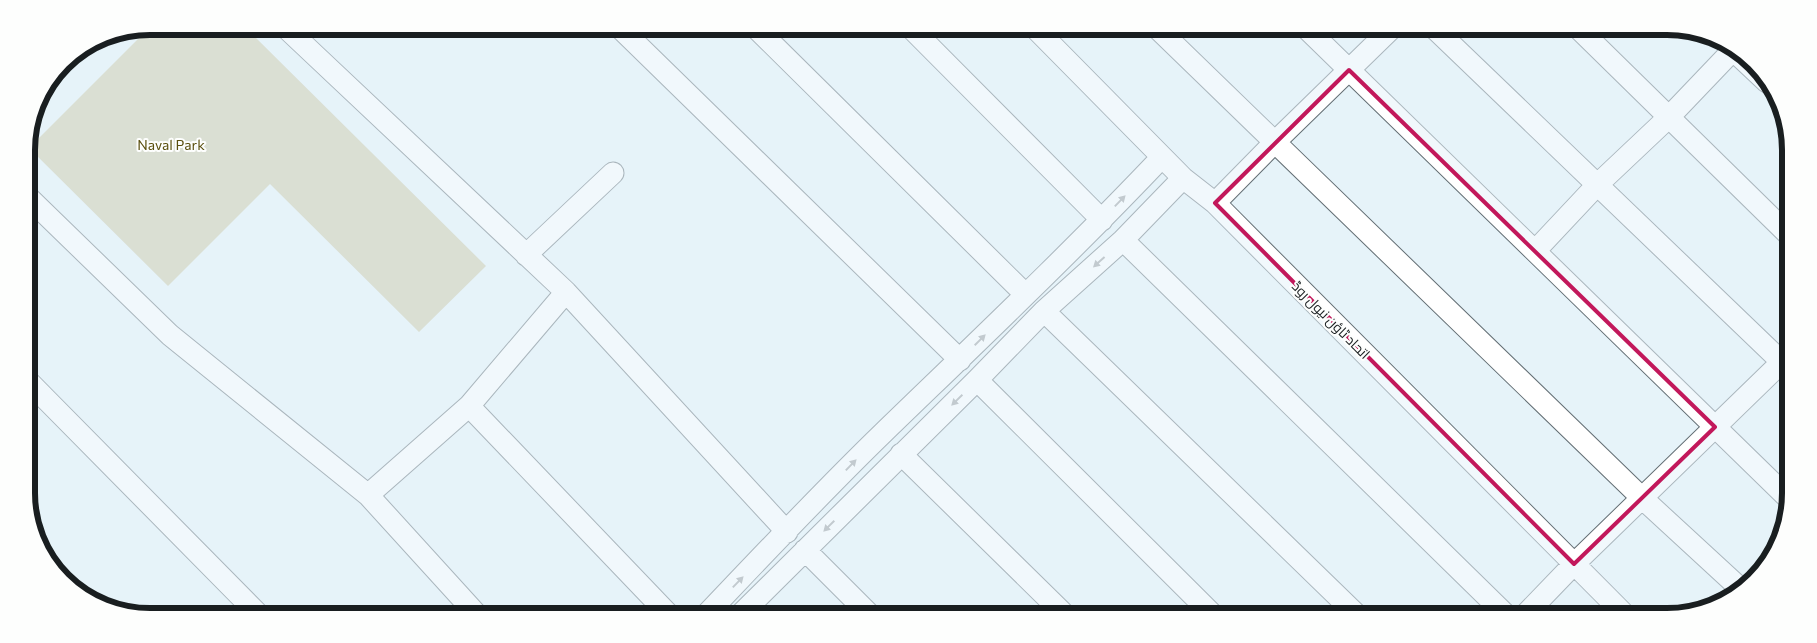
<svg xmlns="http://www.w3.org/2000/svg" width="1817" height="643" font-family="Commissioner,Cairo,sans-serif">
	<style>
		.green { fill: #ccc7a5 }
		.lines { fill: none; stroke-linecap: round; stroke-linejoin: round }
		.street-casing { stroke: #636e74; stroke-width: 23 }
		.street { stroke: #fff; stroke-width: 21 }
		.oneway { fill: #989a9b }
		.marked { fill: none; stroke: #c2185b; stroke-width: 4; stroke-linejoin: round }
		.labels { text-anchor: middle; stroke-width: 4; stroke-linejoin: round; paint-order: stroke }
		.park-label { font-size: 14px; fill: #5a4f0e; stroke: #fdfefd }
		.street-label { font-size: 14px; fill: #191e20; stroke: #fdfefd }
		.rim { fill: none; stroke: #191e20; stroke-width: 6 }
	</style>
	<rect width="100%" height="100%" fill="#e6f3f9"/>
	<path class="green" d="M151,26H244L486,266L419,332L270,184L168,286L29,148Z"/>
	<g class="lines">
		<defs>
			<path id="street" d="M284,26L566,292L787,532
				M618,26L960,360
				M754,26L1025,294
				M909,26L1102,220
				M1033,26L1183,178L1215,203L1627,617
				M1155,26L1642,498L1743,591
				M1304,26L1785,495
				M1432,26L1787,367
				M1576,26L1788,234
				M1734,51L1767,82
				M27,196L170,335L368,495L479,617
				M1215,203L1274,143L1394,26
				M1123,240L1508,617
				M1535,251L1597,185L1669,117L1733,50
				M526,255L613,173
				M1044,311L1359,617
				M977,380L1215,617
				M28,381L261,617
				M469,406L671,617
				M901,454L1067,617
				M368,495L469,406L566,292
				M805,550L872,617
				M704,617C763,555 822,492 883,433C977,342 1072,252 1162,157
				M738,617L977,380L1044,311L1123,240L1183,178
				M1523,617L1574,564L1787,357"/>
		</defs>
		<use href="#street" class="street-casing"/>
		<use href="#street" class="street"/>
	</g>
	<defs><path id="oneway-solid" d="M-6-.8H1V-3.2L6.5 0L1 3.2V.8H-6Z" transform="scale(1.25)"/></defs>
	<g class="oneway">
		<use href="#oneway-solid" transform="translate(1120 201) rotate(-46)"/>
		<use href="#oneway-solid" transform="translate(1099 262) rotate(138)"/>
		<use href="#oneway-solid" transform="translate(980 340) rotate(-45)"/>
		<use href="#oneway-solid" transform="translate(957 400) rotate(136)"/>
		<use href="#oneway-solid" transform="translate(851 465) rotate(-46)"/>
		<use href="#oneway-solid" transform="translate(829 526) rotate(135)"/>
		<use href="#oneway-solid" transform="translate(738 582) rotate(-46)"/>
	</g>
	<path d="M0 0H1817V643H0ZM1349,70L1715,427L1574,564L1215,203Z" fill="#e6f3f9" fill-opacity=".55" fill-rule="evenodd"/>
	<path class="marked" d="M1349,70L1715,427L1574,564L1215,203Z"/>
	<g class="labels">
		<g class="park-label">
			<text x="171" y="150">Naval Park</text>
		</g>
		<g class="street-label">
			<text transform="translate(1331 320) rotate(45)" y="5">اتحاد ٹاؤن نیول روڈ</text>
		</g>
	</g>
	<path d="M0 0H1817V643H0ZM150 35H1667A115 115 0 0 1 1782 150V493A115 115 0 0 1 1667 608H150A115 115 0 0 1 35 493V150A115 115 0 0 1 150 35Z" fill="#fdfefd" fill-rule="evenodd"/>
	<path class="rim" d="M150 35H1667A115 115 0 0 1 1782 150V493A115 115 0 0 1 1667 608H150A115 115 0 0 1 35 493V150A115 115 0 0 1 150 35Z"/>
</svg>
